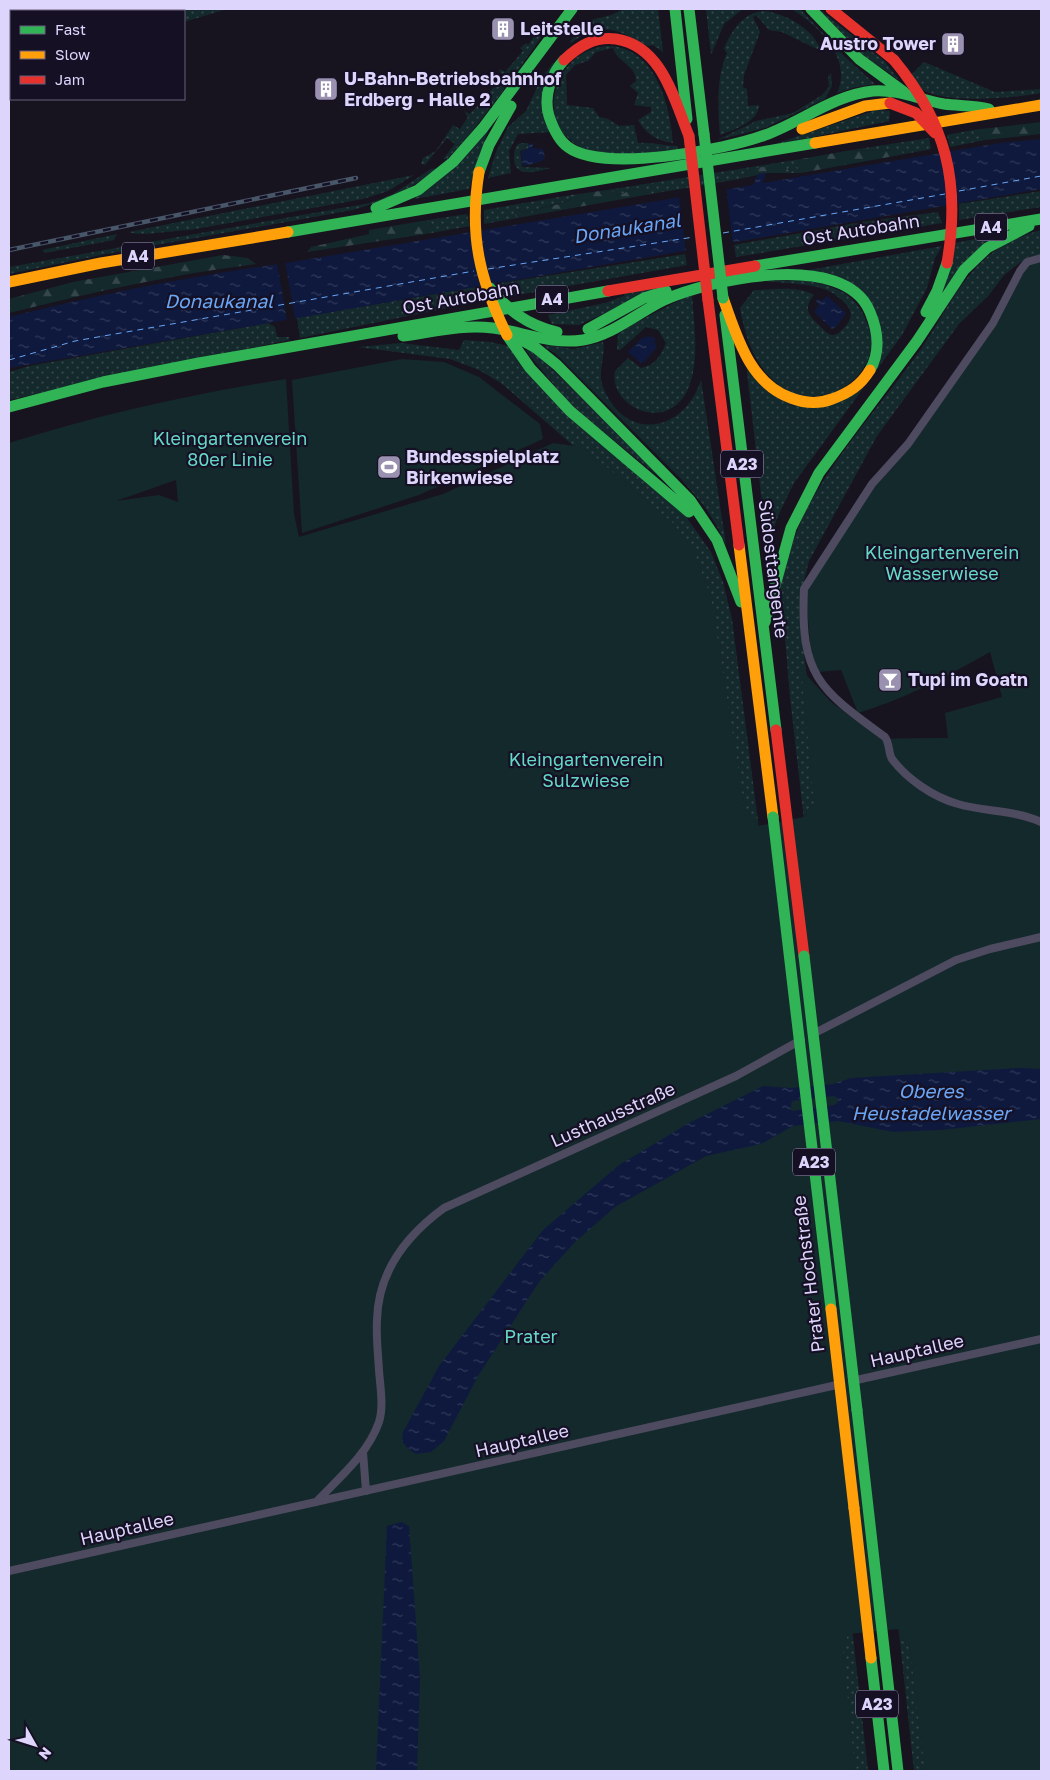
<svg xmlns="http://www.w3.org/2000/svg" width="1050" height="1780" font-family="'Golos Text',sans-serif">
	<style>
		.grass { fill: url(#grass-dots) }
		.forest { fill: url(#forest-firs) }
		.green { fill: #14292c; fill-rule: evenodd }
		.water { fill: url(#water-ripples); fill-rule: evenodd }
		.pier { fill: #18141f }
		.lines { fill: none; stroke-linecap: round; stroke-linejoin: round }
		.ferry { stroke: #69a6f6; stroke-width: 1; stroke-dasharray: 6 5; stroke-linecap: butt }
		.street { stroke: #4e4a60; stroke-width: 8 }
		.fast { stroke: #30b455; stroke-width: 11 }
		.slow { stroke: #ff9f0a; stroke-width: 11 }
		.jam { stroke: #e5322d; stroke-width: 11 }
		.rail-casing { stroke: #475669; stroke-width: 4.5 }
		.rail { stroke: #161024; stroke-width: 2.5; stroke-dasharray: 8; stroke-linecap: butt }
		.fast-bridge { stroke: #30b455; stroke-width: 11 }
		.slow-bridge { stroke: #ff9f0a; stroke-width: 11 }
		.jam-bridge { stroke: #e5322d; stroke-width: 11 }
		.labels { text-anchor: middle; stroke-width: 4.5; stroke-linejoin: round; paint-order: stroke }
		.shield { fill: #161024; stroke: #a29abc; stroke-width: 1 }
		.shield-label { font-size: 16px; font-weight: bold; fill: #ded5fd }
		.poi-label { font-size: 18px; font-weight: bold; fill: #ded5fd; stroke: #161024; text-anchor: start }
		.street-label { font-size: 18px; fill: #ded5fd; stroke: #161024 }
		.park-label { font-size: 18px; fill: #65d9c9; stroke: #161024 }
		.water-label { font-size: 19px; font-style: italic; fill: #69a6f6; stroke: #161024 }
	</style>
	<defs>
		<pattern id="grass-dots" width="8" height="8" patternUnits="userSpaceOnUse" patternTransform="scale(1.25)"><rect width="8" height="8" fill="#14292c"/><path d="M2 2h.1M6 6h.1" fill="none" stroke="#36474c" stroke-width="1.8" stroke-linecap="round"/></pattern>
		<pattern id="forest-firs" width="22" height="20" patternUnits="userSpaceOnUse" patternTransform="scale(1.25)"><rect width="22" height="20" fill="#14292c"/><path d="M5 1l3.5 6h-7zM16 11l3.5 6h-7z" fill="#36474c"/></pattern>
		<pattern id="water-ripples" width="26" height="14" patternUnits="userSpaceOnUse" patternTransform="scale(1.25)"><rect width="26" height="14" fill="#0e193d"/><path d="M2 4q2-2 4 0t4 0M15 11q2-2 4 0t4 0" fill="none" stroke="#313a5a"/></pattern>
	</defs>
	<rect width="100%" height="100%" fill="#18141f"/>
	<path class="grass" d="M131,9H227L184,22V11H114Z
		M624,9H658L663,52L653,45L647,46C628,36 612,24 589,31C581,34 577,41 569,43L584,22L611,15Z
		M706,9H743L724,24L711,55Z
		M791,9H800L845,57L875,84L856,87L837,93C853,60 819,25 791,9Z
		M819,9L884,61L899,80L863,55Z
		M766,11C787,15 814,29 821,51L782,32L769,30L756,15L753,17L760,32L744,75L743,87L747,89L748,106L759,105C758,122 734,130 720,135C718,109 716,77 727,53L724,49C731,31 744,11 766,11Z
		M549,23L548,28C516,72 485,120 447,159H443L455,144L447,138L425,165L421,164L423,158L436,151L453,125L460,129L468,117L464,111L470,114L501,79L503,75L499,71L500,69L505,72L523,51L520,48L526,43L528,45L539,30Z
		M611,46C656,50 670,105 673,143C657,141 646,134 638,120L651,112V107L634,105L638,93L630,86L636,81C637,66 616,61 613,48L596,52L588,61L575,65L566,75L567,105L593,108L599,117L608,119L619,126L634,125L638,143C652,142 663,146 677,146L678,150C650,152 607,160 582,148C530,122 556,46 611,46Z
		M924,62L995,92L1041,89V93C1015,98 946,104 923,90C918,87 914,80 910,76Z
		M553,63L552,132L518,134L509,151L511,173L488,178L496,152L508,127L526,111L541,79Z
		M831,73L832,86L825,99L765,128L717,140L756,121L793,113L822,95L829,87L828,77Z
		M876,110L890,111L889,121L766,147Z
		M489,127L469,189L414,199Z
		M973,130L985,140L950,147L947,135Z
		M929,138L931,149L905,154L896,150L846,151Z
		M522,143H528L529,148L520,151L522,167L551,168C538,171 516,179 514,160C514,154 514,149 518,144Z
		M801,159L797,166L801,173H791L789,169L754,168L739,179L651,194L637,188L619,195L607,190Z
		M438,168C412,189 384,201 353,210L106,254L9,274V267L370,203L393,194L431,169Z
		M414,175L388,191L363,199L190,230C175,230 140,237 129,232Z
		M1041,191V207L959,220V204Z
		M571,195V199C556,207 547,203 532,213L516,210L515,215L517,218L484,224V210Z
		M938,212L942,223L736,257L734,245L862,222Z
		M467,214L470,226L426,234L432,224L428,220Z
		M1041,230V255L1026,258L1004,275L989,295L959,324L877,436L809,561L803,585V646L817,754L855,722L881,739L948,738L804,820L790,697L780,579C787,570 786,561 790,551C795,535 801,520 809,505C840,449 884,401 921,349C942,318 959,281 987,257C1002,244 1022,235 1041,230Z
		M117,234L114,240L45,253L42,250Z
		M997,235L932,311L954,243Z
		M942,246L935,258L927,288L902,335L794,483L778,516L770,539L766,538L746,363L793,406L868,380L875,312L809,270Z
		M685,254L687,265L507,297L502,291L501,283Z
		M802,280C832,285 856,292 867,323C868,328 871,333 871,338C875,383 816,413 781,387C755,368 745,337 740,308L754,290C773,290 797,285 814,295C803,308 808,315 820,326C823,329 827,334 832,335C836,335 839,333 842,330C858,314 850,306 834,294C820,283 780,283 762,281Z
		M665,286L579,325L552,324L548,315L605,303L624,296L625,293Z
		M476,287L482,301L300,338L297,318Z
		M692,294C694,324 700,362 688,389C667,435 608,406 615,371L628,358L641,368C655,365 661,356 666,343L658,330L646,327L620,350H617L618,334L637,322Z
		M268,323L275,327L277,337H289V340L9,400V372L29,366Z
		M464,340L490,342L508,346L687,518L711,552L723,582L732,619L759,829L749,827L607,475L501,383L479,370L450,359L358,347L401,343L459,350Z
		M603,342C606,356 597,372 603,387C625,443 684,433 701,380L726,545L717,526L705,507L682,480L555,353L545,347L546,345L574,349Z
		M529,347L684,497L584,416L566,399L526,351Z
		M898,1624L910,1640L930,1771H914Z
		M852,1628L868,1771H852L842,1641Z"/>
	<path class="forest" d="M1041,122V134L985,140L973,130Z
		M897,150L905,154L801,173L797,166L801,159L846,151Z
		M784,165L791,173H766L739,179L754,168Z
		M637,188L651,194L517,218L515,215L516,210L532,213C548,203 556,208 571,199V195L607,190L619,195Z
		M428,220L432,224L426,234L307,252L311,247L369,234V230Z
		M223,255L248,258L256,264C173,274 90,293 9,313V299L73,282Z"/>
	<path class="green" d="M1041,260V1771H925L910,1650L898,1629L848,1634L843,1650L855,1771H9V517H12L9,516V443C100,414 191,394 286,379L294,514L299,537L443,494L553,443L583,447L673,523L695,554L711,597L745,811L758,826L804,817L814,803L801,669L831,702L881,739L948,738L945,713L1002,697L990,652C947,676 905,699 858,713L841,670L817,672L811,655L806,594L831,550L875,487L910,447L998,322L1029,262ZM176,480L178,502L159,495L116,501Z
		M402,359L444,362L479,377L540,424L543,439L419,495L302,533L292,380Z"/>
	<path class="water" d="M1041,139V189L9,368V317C101,294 192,276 286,263L753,185L758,174L766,173L763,183L1000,143Z
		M533,143V148L543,149L545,157L542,161L525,166L522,163L521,151L528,149L529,144Z
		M827,296L846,313L837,326L832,329L814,312L819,305L816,301L818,299L822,301Z
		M648,336L656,339L654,342L657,347L644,362L641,363L628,352L641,339Z
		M1019,1068L1041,1069V1119L941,1130L893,1132L838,1121L793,1126L761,1144L706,1156L615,1207L574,1243L539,1282L478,1376L444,1441L431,1452L416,1454L408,1449L402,1441L403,1432L439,1366L543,1230L619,1165L689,1123L763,1086L791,1088L833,1084L851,1078ZM833,1096L838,1099V1102L834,1105L792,1111L790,1109L792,1101Z
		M401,1522L409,1526L420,1678L417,1771H376L387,1526Z"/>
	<path class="pier" d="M726,187L733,244L686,252L679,194Z
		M285,261L295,320L287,321L277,262Z"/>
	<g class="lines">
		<path class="ferry" d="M959,191L1041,176
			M723,233L945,194
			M488,269L694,237
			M9,360L75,341L474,271"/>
		<path class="street" d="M1041,258L1027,262L1020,271L993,323L908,444L872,484L804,589C800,676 819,689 885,737C890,744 888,752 892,759C907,779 933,797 958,804C985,812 1015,810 1041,822
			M813,1034L956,960L990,949L1041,937
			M852,1381L1041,1339
			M363,1452L366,1491
			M316,1502C339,1478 368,1454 379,1422C384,1406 380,1386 379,1370C378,1353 376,1337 377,1320C378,1272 407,1235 444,1208L736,1076L801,1040
			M9,1571L841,1384"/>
		<path class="fast" d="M675,9L687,119
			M689,9L704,134
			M811,9L859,59L904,92
			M20,11L37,9
			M564,60C551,74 543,97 549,116C553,128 558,140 568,147C603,173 725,150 765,135C801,122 834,95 873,91C898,89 920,100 944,104C959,106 974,105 989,109
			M479,172L489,145L511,106
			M376,208L418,190L453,162L483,128L572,9
			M288,232L815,143
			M755,266L1041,219
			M926,312L937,291L947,263
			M725,315L776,730
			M588,329L644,298L666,291
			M507,335L530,368L570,411L689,512
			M403,336C433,332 463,324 493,328C523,332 552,345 583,340C613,335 637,313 664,300C710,279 845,250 870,312C878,331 881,351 870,370
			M516,337L536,348L557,365L690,500L717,540L741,602
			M9,407L103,382L199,363L608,291
			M765,622L791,528L819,473L917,341L964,270L987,248L1029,226
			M857,1410L898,1771
			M871,1658L884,1771"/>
		<path class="slow" d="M802,129L865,106L890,103
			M815,143L1041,105
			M9,282L101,263L288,232
			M723,298C737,336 749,383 791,398C804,403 819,404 832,399C849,393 861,385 870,370
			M739,545L773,817
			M854,1508L871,1658"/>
		<path class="jam" d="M831,9L894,60
			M9,13H11
			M564,60C579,46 595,36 616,39C662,46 674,99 689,136
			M608,291L755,266
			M708,300L739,545
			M776,730L804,956"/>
		<defs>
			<path id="rail" d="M9,250L356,178"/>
		</defs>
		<use href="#rail" class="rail-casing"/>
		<use href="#rail" class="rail"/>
		<path class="fast-bridge" d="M704,134L723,298
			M490,288C509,311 527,325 557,332
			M773,817L831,1309
			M804,956L857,1410"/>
		<path class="slow-bridge" d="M479,172C469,234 479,279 507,335
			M831,1309L854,1508"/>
		<path class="jam-bridge" d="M894,60C946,123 961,182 947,263
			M890,103L916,113L935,133
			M689,136L708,300"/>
	</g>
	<defs>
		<symbol id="building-square" viewBox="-11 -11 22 22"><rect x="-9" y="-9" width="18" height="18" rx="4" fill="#9991af" stroke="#161024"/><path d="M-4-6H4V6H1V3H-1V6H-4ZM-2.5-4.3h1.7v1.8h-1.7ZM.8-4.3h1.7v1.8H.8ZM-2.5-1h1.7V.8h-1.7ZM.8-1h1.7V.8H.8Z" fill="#fff"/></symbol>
		<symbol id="stadium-square" viewBox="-11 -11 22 22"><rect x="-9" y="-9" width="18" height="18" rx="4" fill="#9991af" stroke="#161024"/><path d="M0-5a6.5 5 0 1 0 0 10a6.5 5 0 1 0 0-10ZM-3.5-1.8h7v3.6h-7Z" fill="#fff"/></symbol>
		<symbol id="bar-square" viewBox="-11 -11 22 22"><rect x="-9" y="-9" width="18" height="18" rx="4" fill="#9991af" stroke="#161024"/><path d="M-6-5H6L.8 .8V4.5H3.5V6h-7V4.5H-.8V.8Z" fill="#fff"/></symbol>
	</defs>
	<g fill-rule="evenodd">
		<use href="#building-square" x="489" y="15" width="28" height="28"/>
		<use href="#building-square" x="939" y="30" width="28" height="28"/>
		<use href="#building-square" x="312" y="75" width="28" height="28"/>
		<use href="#stadium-square" x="375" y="453" width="28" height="28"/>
		<use href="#bar-square" x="876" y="666" width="28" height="28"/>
	</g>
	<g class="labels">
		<g class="shield">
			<rect x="975" y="213.5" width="32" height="27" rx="4"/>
			<rect x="122" y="242.5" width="32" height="27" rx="4"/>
			<rect x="536" y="285.5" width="32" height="27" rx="4"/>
			<rect x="721" y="450.5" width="42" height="27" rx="4"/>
			<rect x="793" y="1148.5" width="42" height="27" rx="4"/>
			<rect x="856" y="1690.5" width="42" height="27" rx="4"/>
		</g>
		<g class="shield-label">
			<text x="991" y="233">A4</text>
			<text x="138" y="262">A4</text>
			<text x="552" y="305">A4</text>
			<text x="742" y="470">A23</text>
			<text x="814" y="1168">A23</text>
			<text x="877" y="1710">A23</text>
		</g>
		<g class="poi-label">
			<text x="520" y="35">Leitstelle</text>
			<text x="936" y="50" text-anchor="end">Austro Tower</text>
			<text x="344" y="85">U-Bahn-Betriebsbahnhof<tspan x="344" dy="21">Erdberg - Halle 2</tspan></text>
			<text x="406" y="463">Bundesspielplatz<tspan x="406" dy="21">Birkenwiese</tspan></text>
			<text x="908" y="686">Tupi im Goatn</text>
		</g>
		<g class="street-label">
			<text transform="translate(861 230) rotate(-9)" y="6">Ost Autobahn</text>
			<text transform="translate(461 298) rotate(-10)" y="6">Ost Autobahn</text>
			<text transform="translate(773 569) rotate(83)" y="6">Südosttangente</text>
			<text transform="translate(613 1115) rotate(-24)" y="6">Lusthausstraße</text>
			<text transform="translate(809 1274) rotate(-97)" y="6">Prater Hochstraße</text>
			<text transform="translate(917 1351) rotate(-13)" y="6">Hauptallee</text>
			<text transform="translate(522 1441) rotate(-13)" y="6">Hauptallee</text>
			<text transform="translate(127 1529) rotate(-13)" y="6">Hauptallee</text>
		</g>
		<g class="park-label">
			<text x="230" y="445">Kleingartenverein<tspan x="230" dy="21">80er Linie</tspan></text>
			<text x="942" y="559">Kleingartenverein<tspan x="942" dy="21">Wasserwiese</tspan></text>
			<text x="586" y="766">Kleingartenverein<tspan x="586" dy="21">Sulzwiese</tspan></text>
			<text x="531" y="1343">Prater</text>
		</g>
		<g class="water-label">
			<text transform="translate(627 228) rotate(-9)" y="7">Donaukanal</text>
			<text x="219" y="308">Donaukanal</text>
			<text x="931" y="1098">Oberes<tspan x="931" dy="22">Heustadelwasser</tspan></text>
		</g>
	</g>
	<rect width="1050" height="1780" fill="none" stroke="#ded5fd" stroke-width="20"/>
	<rect x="10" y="10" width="175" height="90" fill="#161024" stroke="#665f7b"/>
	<rect x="20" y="26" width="25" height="8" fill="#30b455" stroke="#665f7b"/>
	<text x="55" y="35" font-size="15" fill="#ded5fd">Fast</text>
	<rect x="20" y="51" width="25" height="8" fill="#ff9f0a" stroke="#665f7b"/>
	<text x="55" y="60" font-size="15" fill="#ded5fd">Slow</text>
	<rect x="20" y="76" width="25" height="8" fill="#e5322d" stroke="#665f7b"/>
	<text x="55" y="85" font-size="15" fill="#ded5fd">Jam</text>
	<g transform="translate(35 1745) rotate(129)" stroke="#161024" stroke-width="4" paint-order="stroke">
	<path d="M0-4L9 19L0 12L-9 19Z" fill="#ded5fd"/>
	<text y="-8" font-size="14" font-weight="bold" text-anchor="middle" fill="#ded5fd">N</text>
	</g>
</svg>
